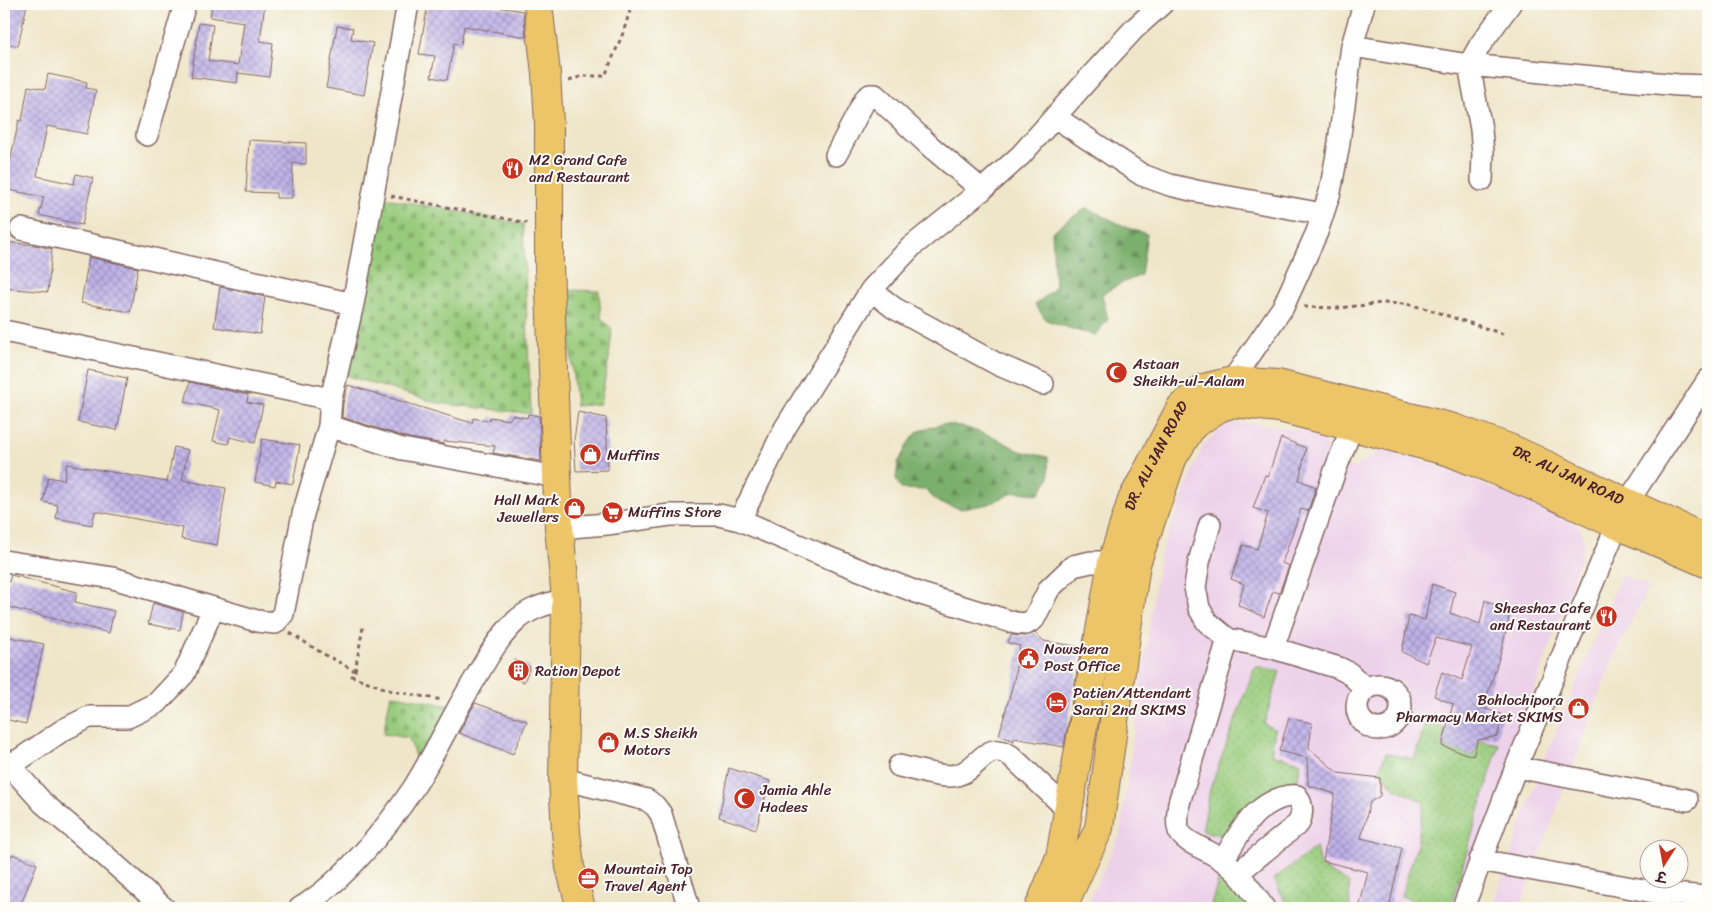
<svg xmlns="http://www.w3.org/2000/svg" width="1712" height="912" font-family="Sriracha,'Playpen Sans Deva',sans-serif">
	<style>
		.built { fill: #edd1e9 }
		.grass { fill: url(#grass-dots); stroke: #717554 }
		.forest { fill: url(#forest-firs); stroke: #62674c }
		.cemetery { fill: url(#cemetery-stones); stroke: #717554 }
		.building { fill: url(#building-cross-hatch) }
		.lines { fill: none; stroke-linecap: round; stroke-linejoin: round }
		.minor-casing { stroke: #846562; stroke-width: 24 }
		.major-casing { stroke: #846562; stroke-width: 30 }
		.highway-casing { stroke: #846562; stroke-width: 30 }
		.path { stroke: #846562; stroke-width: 3; stroke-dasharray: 4 4; stroke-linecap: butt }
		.minor { stroke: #fff; stroke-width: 21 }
		.major { stroke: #ecc569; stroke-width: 28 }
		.highway { stroke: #ecc569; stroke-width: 28 }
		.labels { text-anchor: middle; stroke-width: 4; stroke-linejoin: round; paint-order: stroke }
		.poi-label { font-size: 15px; fill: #4a1f2b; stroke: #fdfcf7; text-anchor: start }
		.street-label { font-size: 15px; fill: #4a1f2b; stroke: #fdfcf7 }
	</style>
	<defs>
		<pattern id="grass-dots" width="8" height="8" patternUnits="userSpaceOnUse" patternTransform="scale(1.25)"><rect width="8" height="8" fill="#98cb7c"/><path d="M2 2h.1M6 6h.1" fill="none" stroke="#84ae6b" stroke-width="1.8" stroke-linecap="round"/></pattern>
		<pattern id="forest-firs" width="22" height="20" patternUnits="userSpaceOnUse" patternTransform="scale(1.25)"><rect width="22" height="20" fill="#7aaf6c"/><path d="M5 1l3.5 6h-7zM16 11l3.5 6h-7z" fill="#668e59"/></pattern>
		<pattern id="cemetery-stones" width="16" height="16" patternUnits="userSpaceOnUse" patternTransform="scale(1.25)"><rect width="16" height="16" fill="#98cb7c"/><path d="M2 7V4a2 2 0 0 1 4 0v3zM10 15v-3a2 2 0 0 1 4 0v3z" fill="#84ae6b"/></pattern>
		<pattern id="building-cross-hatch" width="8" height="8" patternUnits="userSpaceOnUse" patternTransform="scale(1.25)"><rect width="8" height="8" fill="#beb2e8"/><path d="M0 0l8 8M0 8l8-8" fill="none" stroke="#9c90bc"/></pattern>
	</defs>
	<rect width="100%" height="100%" fill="#fdfcf7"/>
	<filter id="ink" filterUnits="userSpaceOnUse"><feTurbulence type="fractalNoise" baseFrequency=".02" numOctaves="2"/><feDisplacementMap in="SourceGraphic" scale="10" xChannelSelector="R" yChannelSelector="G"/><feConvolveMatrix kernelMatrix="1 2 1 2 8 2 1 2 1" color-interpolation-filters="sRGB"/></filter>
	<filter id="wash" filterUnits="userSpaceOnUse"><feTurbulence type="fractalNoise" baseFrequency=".0096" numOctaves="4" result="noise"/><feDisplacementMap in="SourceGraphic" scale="20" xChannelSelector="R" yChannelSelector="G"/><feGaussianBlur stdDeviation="1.12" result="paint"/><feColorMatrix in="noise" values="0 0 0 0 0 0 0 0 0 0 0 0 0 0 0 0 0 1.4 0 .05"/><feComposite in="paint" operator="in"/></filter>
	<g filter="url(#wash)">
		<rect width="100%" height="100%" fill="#efe6c9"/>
		<path class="built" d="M1226,423H1254L1310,432L1323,436L1331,462L1354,468L1381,450L1419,459L1558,514L1578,526L1585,541L1579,562L1459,908H1085L1120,834L1159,558L1203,445Z
			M1621,575L1649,586L1612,661L1520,908H1491L1545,758Z"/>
		<path class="grass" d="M1255,666L1280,671L1264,724L1275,729L1271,754L1301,762L1296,788L1230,837L1202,831L1210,789Z
			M1426,721L1446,728L1443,746L1473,756L1478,740L1499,744L1450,908H1439L1401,896L1417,845L1424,802L1394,788L1379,770L1386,753L1414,759Z
			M1316,847L1320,866L1349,883L1350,908H1288L1274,879Z
			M1220,874L1233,879L1251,908H1210Z"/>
		<path class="forest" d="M1087,208L1128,228L1147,234L1141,275L1120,284L1102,294L1108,319L1096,335L1078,331L1046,320L1035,305L1055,288L1052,232L1069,219Z
			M942,424L961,426L994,437L1020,451L1048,457L1049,478L1039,494L1015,492L989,504L962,509L939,503L925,490L901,489L896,479L898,463L910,440L919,431Z"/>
		<path class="cemetery" d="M381,197L523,224L531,414L438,403L347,376Z
			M571,290L599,291L601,318L612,329L609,358L600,404L576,406L571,355Z
			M391,694L455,707L419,769L409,738L383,734Z"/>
		<g id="blocks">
			<path class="building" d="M4,4H27L18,46L4,43Z
				M212,4H265L260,41L273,43L269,77L238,73L237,83L191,77L199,23L213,25L208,61L238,65L244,22L210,17Z
				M428,4H479L523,11L526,37L464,26L461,45L454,43L447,80L431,77L435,56L419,54Z
				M337,26L353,28L351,39L373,43L364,95L326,88Z
				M48,74L87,82L86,88L96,90L87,134L47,126L37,176L74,184L76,174L93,178L82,225L39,215L44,197L4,189L19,120L22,121L28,86L45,89Z
				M249,140L306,143V164L293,163L292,198H276V193L246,192Z
				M4,242L35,245L52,249L48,292L4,288Z
				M89,257L138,268L130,312L81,303Z
				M220,287L265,297L260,334L214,327Z
				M88,370L127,378L117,430L78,422Z
				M190,382L248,395L247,402L263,405L255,443L230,437L228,444L213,441L220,410L185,402Z
				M348,385L472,423L473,418L489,421L490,417L509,420L512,415L527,418L528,414L539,416L541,461L493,453L495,446L444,441V444L405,437L342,417L343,403Z
				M578,412L606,418L608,470L576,471L574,440Z
				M1281,438L1306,448L1299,480L1316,487L1308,511L1301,509L1282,563L1289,566L1279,593L1273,591L1264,617L1238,605L1244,584L1231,579L1243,545L1257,549L1268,513L1253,508L1265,475L1268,476Z
				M262,439L300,445L293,484L276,481L275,486L255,482Z
				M174,447L188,450L182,480L226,488L217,545L181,539L183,528L95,511L92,525L56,518L58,505L43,502L48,477L64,480L67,464L167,482Z
				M11,575L77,592L75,602L114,611L109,633L4,606V580L9,582Z
				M1432,584L1455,592L1450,613L1480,624L1485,600L1510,613L1502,649L1483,708L1501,714L1498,736L1478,740L1473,756L1442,746L1453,704L1434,696L1442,672L1462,680L1472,647L1436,638L1426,663L1402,652L1409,616L1425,620Z
				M153,603L183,612L180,630L148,624Z
				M1035,633L1044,641L1081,647L1064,747L1014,738V741L999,735L1014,680L1020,646L1008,643L1011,635L1025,636Z
				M10,637L44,644L26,724L4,719V667Z
				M515,660L530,667L524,682L507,675Z
				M475,703L527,721L513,754L459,733Z
				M1289,718L1312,723L1309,748L1338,773L1380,778V796L1370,802L1361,838L1402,848L1389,908H1359L1368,872L1323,861L1335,794L1308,785L1307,758L1279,751Z
				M729,768L770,781L756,829L719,817Z
				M12,854L37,864L19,908H4V874Z"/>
		</g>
	</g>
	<g filter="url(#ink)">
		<use href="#blocks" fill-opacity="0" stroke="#846562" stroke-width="1"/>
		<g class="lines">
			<defs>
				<path id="minor" d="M1352,46L1469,65L1678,85L1708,86
					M1055,117L1142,175L1170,185L1196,191L1323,214
					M147,135L185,4
					M836,155L866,98L870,95H875L931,147L982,190
					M1482,180L1483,154L1481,129L1469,65L1480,45L1510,4
					M21,229L353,304
					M871,290L894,308L997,364L1043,384
					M4,331L331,399
					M1232,381L1283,307L1317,232L1330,192L1338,149L1352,46L1364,4
					M329,426L402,449L557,477
					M1627,503L1708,380
					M740,520L785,428L871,290L911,247L982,190L1021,155L1091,76L1135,28L1162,4
					M1210,524L1199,562L1195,587L1199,608L1207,622L1228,639L1273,648L1339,668L1349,673L1366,689
					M559,528L607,524L670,515H719L740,520L817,553L921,594L1015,623L1026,624L1034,619L1049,589L1073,566L1091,562H1112
					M4,561L113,578L257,621L275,623L283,614L303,514L329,426L331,399L353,304L408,4
					M1228,639L1179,803C1178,812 1176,823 1179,831C1184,841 1198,846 1207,851C1237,866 1245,882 1264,908
					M1273,648L1336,468L1352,427
					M1357 707a22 22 0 1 1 44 0a22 22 0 1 1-44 0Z
					M4,759L43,803L101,852L164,908
					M10,766L63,730L89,717H128L157,703L184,674L213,609
					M899,766C915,769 941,779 957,775C980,769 985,739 1011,756L1068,810
					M1516,767L1687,800
					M563,779L647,800L655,806L661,814L689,908
					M1224,859C1231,847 1238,834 1247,823C1257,809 1279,794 1297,796C1303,805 1303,813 1299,823L1239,872
					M1480,860L1659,893L1708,897
					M300,908C342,883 387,828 414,787C433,757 448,725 466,694C481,670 494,642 515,622C529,608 547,604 566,599
					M1463,908L1516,767L1617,525"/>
				<g id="major">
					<path id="s1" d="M1039,908L1060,857L1112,562L1132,500L1181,407L1203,388L1232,381L1278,384L1454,428L1512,449L1708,540"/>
					<path d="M1062,908L1099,828L1136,564L1173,457L1193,425L1219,408L1234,403L1279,408L1450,452L1538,488L1617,525L1708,564"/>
				</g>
				<path id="highway" d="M538,4L546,73L549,124V264L559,528L566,599L563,779L566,832L570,867L581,908"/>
			</defs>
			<use href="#minor" class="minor-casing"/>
			<use href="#major" class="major-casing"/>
			<use href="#highway" class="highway-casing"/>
			<path class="path" d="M569,81L582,76H605L623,33L632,4
				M391,196L527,223
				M1304,307L1340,308L1382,303L1406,304L1424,308L1503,334
				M290,633L322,653L355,671L352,676L392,691L442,700
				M355,671L363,627"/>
			<use href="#minor" class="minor"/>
			<use href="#major" class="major"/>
			<use href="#highway" class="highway"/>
		</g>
	</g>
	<defs>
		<symbol id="restaurant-disc" viewBox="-11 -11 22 22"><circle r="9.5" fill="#c8321e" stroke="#fdfcf7"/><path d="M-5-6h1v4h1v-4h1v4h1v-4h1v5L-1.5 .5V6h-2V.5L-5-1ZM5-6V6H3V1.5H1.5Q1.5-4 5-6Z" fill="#fff"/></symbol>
		<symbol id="mosque-disc" viewBox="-11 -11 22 22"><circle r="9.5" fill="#c8321e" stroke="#fdfcf7"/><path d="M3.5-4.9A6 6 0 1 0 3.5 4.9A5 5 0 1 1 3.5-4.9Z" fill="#fff"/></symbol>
		<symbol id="shop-disc" viewBox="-11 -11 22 22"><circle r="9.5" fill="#c8321e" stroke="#fdfcf7"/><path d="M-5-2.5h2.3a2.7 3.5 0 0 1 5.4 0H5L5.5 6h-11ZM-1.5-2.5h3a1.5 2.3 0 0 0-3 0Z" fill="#fff"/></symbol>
		<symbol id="supermarket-disc" viewBox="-11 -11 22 22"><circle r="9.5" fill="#c8321e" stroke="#fdfcf7"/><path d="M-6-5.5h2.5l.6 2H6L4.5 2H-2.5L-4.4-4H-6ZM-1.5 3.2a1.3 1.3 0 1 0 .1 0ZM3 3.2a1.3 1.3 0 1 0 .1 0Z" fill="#fff"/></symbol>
		<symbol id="civic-disc" viewBox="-11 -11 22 22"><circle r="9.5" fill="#c8321e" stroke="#fdfcf7"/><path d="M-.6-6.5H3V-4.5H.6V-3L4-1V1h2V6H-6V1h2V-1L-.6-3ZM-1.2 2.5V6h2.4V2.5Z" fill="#fff"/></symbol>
		<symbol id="building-disc" viewBox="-11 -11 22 22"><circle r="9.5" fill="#c8321e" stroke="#fdfcf7"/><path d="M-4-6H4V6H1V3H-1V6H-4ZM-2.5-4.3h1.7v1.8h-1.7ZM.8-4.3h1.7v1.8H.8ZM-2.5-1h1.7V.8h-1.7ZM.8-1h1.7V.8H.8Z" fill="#fff"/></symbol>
		<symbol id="hotel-disc" viewBox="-11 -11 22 22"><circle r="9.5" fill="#c8321e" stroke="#fdfcf7"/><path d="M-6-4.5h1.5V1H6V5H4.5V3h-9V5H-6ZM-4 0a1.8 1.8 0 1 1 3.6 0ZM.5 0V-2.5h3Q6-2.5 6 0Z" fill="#fff"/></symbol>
		<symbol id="office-disc" viewBox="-11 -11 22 22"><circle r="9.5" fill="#c8321e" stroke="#fdfcf7"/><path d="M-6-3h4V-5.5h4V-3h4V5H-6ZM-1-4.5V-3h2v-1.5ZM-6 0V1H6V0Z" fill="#fff"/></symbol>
	</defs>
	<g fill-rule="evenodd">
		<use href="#restaurant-disc" x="500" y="156" width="25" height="25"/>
		<use href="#mosque-disc" x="1104" y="360" width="25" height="25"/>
		<use href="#shop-disc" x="578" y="442" width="25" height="25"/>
		<use href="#shop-disc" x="562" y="496" width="25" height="25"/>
		<use href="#supermarket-disc" x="600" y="500" width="25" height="25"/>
		<use href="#restaurant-disc" x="1594" y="604" width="25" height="25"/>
		<use href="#civic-disc" x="1016" y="646" width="25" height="25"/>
		<use href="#building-disc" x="506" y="658" width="25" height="25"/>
		<use href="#hotel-disc" x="1044" y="690" width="25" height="25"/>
		<use href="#shop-disc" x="1566" y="696" width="25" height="25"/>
		<use href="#shop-disc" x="596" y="730" width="25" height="25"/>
		<use href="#mosque-disc" x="732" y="786" width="25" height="25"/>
		<use href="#office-disc" x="576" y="866" width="25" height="25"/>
	</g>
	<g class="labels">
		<g class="poi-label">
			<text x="529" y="165">M2 Grand Cafe<tspan x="529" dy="17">and Restaurant</tspan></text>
			<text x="1133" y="369">Astaan<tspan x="1133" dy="17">Sheikh-ul-Aalam</tspan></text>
			<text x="607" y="460">Muffins</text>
			<text x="559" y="505" text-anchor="end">Hall Mark<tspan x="559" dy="17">Jewellers</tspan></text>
			<text x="628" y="517">Muffins Store</text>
			<text x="1591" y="613" text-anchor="end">Sheeshaz Cafe<tspan x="1591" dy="17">and Restaurant</tspan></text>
			<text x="1044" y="654">Nowshera<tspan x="1044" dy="17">Post Office</tspan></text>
			<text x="535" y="676">Ration Depot</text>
			<text x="1073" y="698">Patien/Attendant<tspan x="1073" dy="17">Sarai 2nd SKIMS</tspan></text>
			<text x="1563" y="705" text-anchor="end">Bohlochipora<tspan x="1563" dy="17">Pharmacy Market SKIMS</tspan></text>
			<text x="624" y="738">M.S Sheikh<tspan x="624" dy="17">Motors</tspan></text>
			<text x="760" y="795">Jamia Ahle<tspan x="760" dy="17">Hadees</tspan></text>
			<text x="604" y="874">Mountain Top<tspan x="604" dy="17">Travel Agent</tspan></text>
		</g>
		<g class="street-label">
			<text dy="5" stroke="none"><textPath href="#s1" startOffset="470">DR. ALI JAN ROAD</textPath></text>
			<text dy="5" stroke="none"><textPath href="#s1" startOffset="935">DR. ALI JAN ROAD</textPath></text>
		</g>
	</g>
	<rect width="1712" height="912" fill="none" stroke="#fdfcf7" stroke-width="20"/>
	<g transform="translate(1664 864) rotate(191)"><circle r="24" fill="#fdfcf7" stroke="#b5a4a5"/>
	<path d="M0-4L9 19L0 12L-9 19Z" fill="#c8321e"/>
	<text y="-8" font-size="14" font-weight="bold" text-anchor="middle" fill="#4a1f2b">उ</text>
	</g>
</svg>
